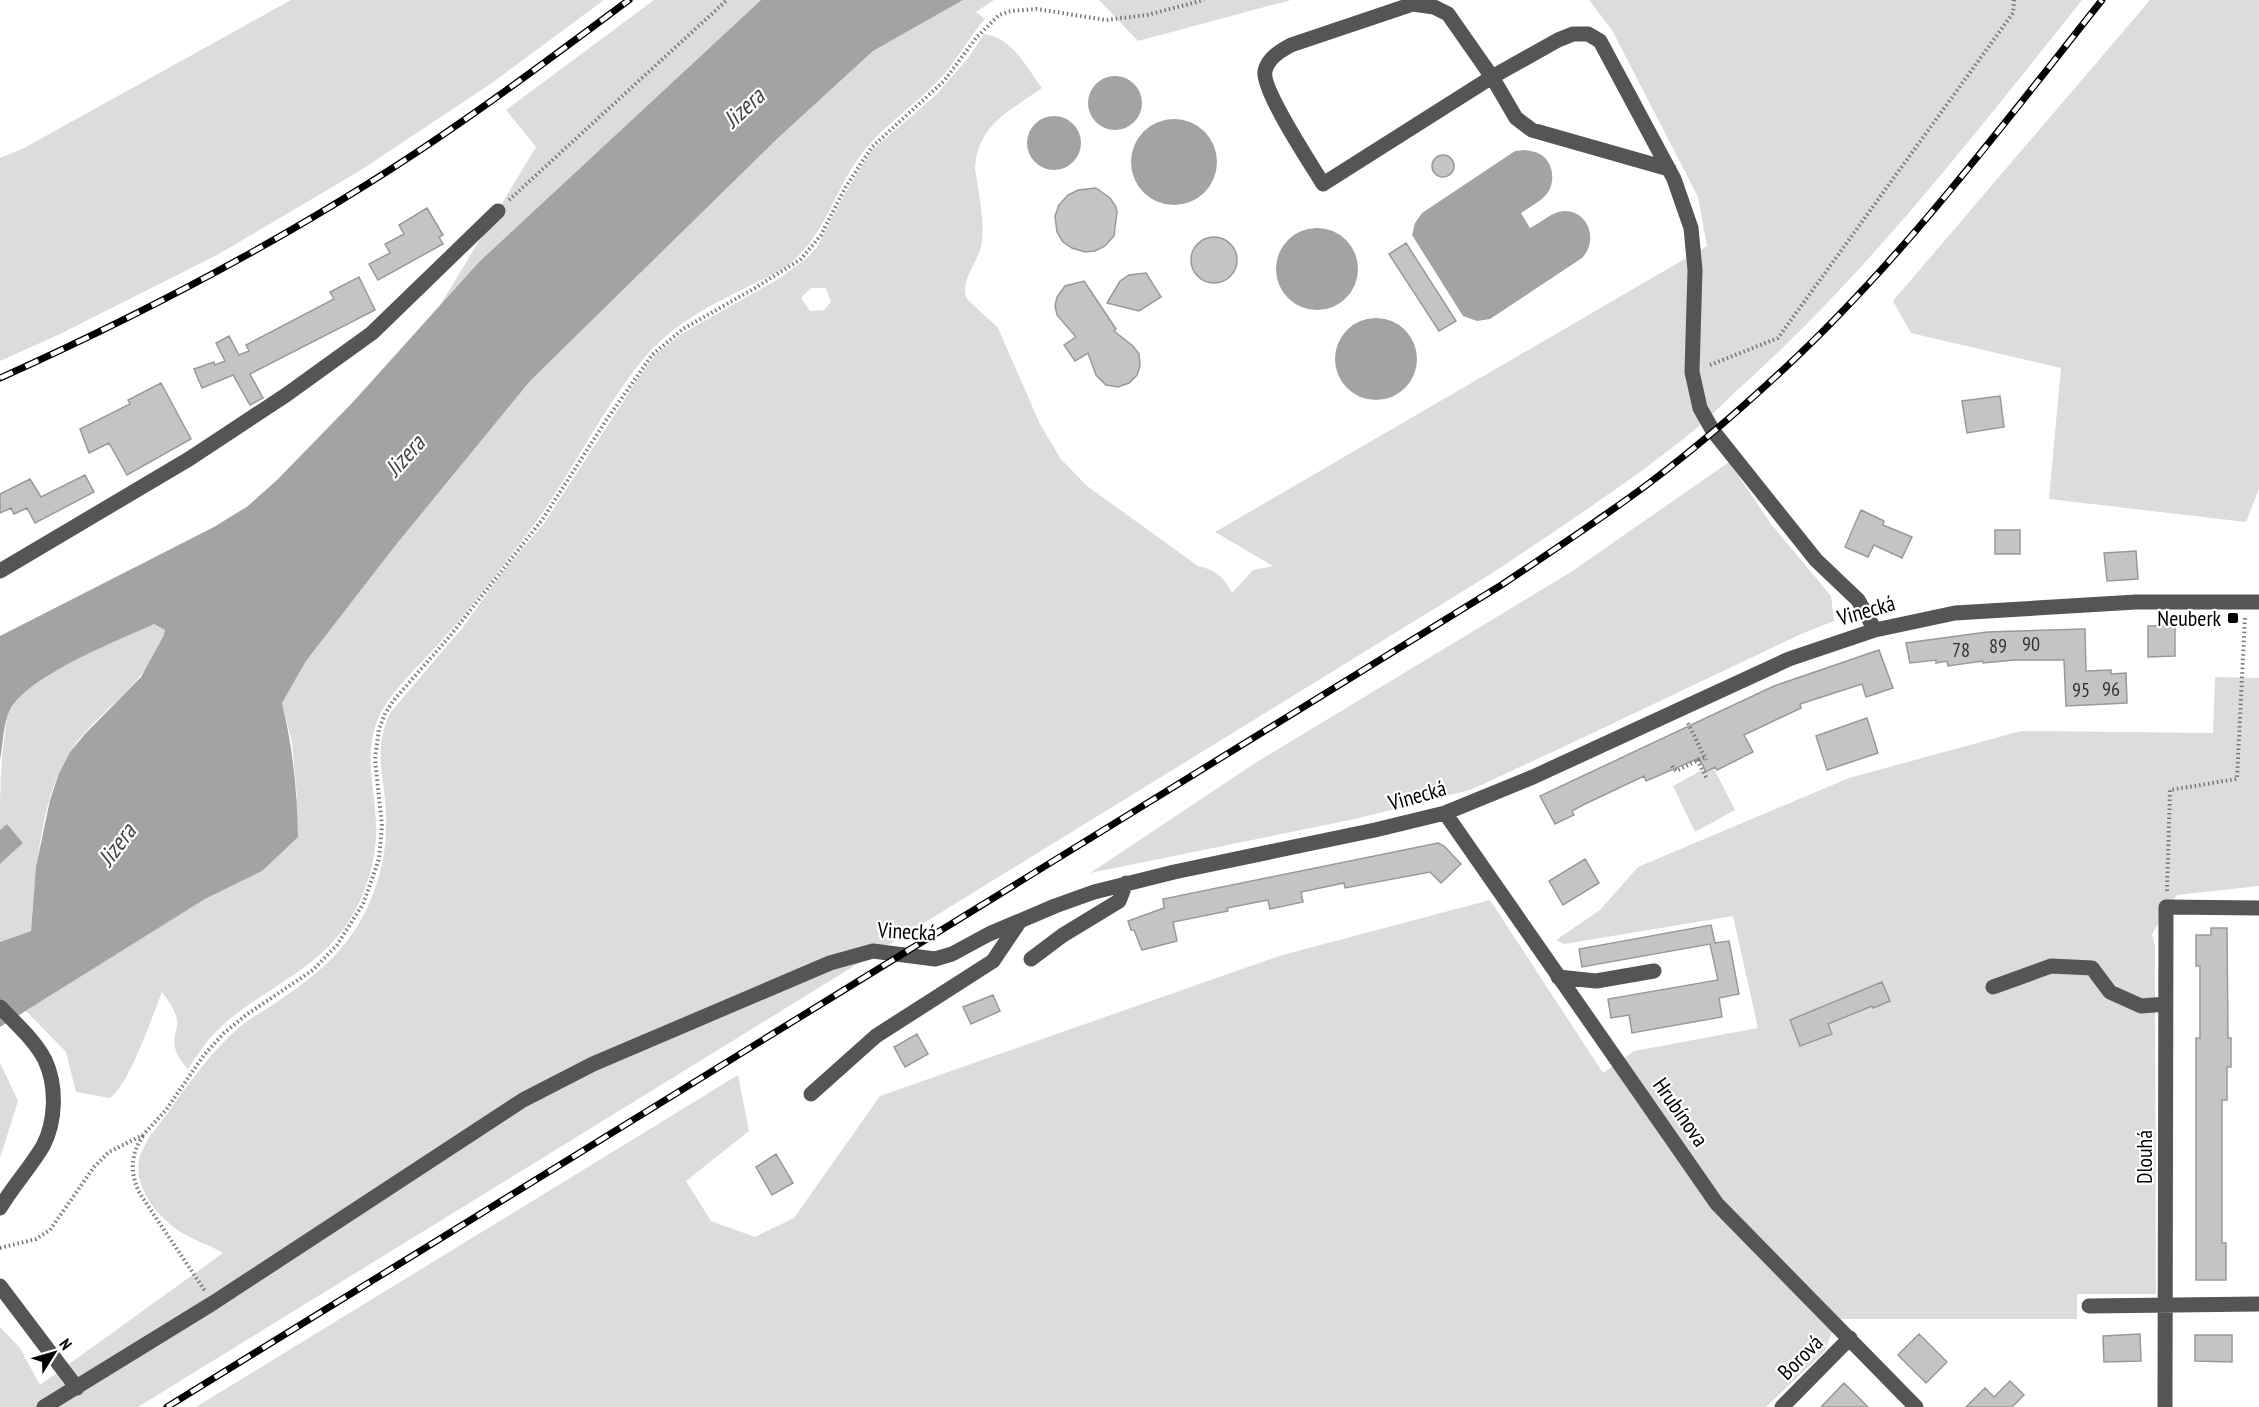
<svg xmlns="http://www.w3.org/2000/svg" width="2259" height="1407" font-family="'PT Sans Narrow',sans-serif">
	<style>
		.green { fill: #dcdcdc; fill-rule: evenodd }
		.water { fill: #a3a3a3 }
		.building { fill: #c4c4c4; stroke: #999; stroke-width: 1.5 }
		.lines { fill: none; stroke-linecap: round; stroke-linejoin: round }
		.path { stroke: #777; stroke-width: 4; stroke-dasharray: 1.5 3; stroke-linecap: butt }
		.minor { stroke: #555; stroke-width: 15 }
		.rail-casing { stroke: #000; stroke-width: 7 }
		.rail { stroke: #fff; stroke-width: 4.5; stroke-dasharray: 14; stroke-linecap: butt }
		.poi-dot { fill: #000; stroke: #fff; stroke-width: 2 }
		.labels { text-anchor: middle; stroke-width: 4.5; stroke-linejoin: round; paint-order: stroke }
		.number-label { font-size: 20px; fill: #313131 }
		.street-label { font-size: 22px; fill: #000; stroke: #fff }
		.poi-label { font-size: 22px; fill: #000; stroke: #fff; text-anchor: end }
		.water-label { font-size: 24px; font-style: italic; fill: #444; stroke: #fff }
	</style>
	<rect width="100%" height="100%" fill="#fff"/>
	<path class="green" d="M291,0H604L489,85L361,170L217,255L60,334L0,361V158L24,148Z
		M654,0H761L479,262L439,307L536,147L506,110Z
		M963,0H994L976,12L985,19C968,38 957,61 939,80C914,106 882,126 860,156C835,190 827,230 794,260C781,272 763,279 747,287C711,305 672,325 645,357C600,411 570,478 527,534C502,567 477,600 450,631C431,654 408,674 390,698C359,740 374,777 376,823C378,858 365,899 345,927C311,974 262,989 222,1026C208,1038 199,1053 188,1069C179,1059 172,1049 175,1035C176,1030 178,1026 177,1021C176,1011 168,1000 162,992C152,1017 130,1083 110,1098L76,1092L66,1052L26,1011L205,899L262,871L297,797L292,742L282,703L306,661L395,546L530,381L778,138L873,51Z
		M1099,0H1291L1138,41Z
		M1589,0H2082C1975,134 1871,269 1744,384C1728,398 1714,414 1698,427C1634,480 1563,525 1494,572L138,1407H0V1327L20,1348L40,1385L223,1253C212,1246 198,1242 186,1235C162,1222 133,1190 139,1160C140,1153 145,1146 148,1139C176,1104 200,1063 233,1033C245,1021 260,1013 274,1004C315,976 348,951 369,904C382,875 387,847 386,815C385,776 372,752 390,713L463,627L502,573L545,522L639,377L656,354L683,333L780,278L807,258L817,247L847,190L872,150L935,96L969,57L984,34C1012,37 1027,68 1042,88C1010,111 978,124 975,168C978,190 986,226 981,247C977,263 959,282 967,299L998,328L1040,424L1060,458L1087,486L1198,566C1215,569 1225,578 1232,593L1253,570L1273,566L1215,532L1707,246L1698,197L1612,30ZM811,288H826L831,302L824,310L810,311L801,298Z
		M2150,0H2259V489L2246,522L2049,499L2061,368L1911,333L1893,301Z
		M1729,462L1771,524L1831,596L1834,621L1801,634L1561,748L1470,790L1355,819L1090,873L1255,763L1571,572Z
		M154,624L165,630C151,683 99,708 70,752C39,801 36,874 31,931L0,942V864L23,843L7,824L0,830C0,797 0,765 5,733C6,726 6,717 10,711C27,676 118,640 154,624Z
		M2215,677L2259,678V886L2177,895L2152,934L2155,946L2156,1294H2077V1319H1837L1824,1352L1766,1407H196L738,1075L749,1131L686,1181L711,1221L755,1237L794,1218L880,1096L1279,956L1490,900L1603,1073L1634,1051L1758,1028L1733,916L1564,944L1556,940L1600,910L1638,867L1849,778L2021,731L2213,733Z
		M1704,769L1707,773L1714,769L1735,810L1695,832L1673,786Z
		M0,1063L18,1101L0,1158Z"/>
	<path class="water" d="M761,0H963L873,51L778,138L530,381L395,546L306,661L282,703C293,748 297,790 298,837L262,871L205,899L0,1027V942L31,931L36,867L50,800L59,773L70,752L85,734L141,677L163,637L165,630L154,624C117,641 29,675 10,710C3,723 3,745 0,760V636L214,527L248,506L277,480L353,402L479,262Z
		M1088 103a27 27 0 1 1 54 0a27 27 0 1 1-54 0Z
		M1027 143a27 27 0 1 1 54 0a27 27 0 1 1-54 0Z
		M1131 162a43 43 0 1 1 86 0a43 43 0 1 1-86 0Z
		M1525,150C1531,151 1538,152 1543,156C1555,166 1555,186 1545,196C1538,203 1528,208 1521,213L1530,228C1541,223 1552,211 1565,211C1590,212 1598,242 1582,258L1490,319L1477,321L1463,316L1412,235L1415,223L1422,213L1515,151Z
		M1276 269a41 41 0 1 1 82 0a41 41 0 1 1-82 0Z
		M1335 359a41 41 0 1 1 82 0a41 41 0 1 1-82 0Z
		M7,824L23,843L0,864V830Z"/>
	<path class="building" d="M1432 166a11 11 0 1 1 22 0a11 11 0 1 1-22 0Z
		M1096,188L1110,198L1116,207L1117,212L1114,236L1105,246L1095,251L1085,252L1072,248L1063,242L1057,232L1055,216L1059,205L1068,195L1078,190Z
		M427,208L443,235L439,237L443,244L378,280L369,264L390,253L385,244L404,234L399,225Z
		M1191 260a23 23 0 1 1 46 0a23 23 0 1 1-46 0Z
		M1406,243L1456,321L1439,331L1389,254Z
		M1146,273L1161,297L1139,311L1107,303L1120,281L1129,275Z
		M359,277L375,310L250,374L263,398L250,405L233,375L202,388L194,369L214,362L215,365L225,361L216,343L229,336L239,355L249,351L246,345L334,299L330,292Z
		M1084,281L1116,329L1114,331L1133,346L1139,354L1140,366L1137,375L1129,383L1118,387L1106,385L1096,375L1088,353L1075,361L1064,345L1076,337L1057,315L1055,306L1057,297L1065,286Z
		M161,383L191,439L127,475L109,443L89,453L80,429L130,404L128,400Z
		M2000,396L2004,427L1967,433L1962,401Z
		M85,475L94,492L35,523L27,508L14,514L11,508L0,513V494L30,479L41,497Z
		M1861,510L1884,521L1883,525L1912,537L1902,558L1874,545L1868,557L1845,547Z
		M1995,530H2020V554H1995Z
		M2136,551L2138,579L2107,581L2104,553Z
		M2148,626H2175V656L2148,657Z
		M2085,629L2086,671L2111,670V674L2126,673L2127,703L2066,706L2064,660H2015L1983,663V661L1948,666L1947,661L1936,663V660L1910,663L1906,643L1987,632Z
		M1879,650L1893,688L1866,697L1862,684L1800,704L1801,708L1744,735L1753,752L1717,770L1715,767L1706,772L1699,758L1646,781L1644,776L1585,804L1572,811L1574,815L1555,824L1540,796L1774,686Z
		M1867,718L1878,753L1827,770L1816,736Z
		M1438,843L1444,846L1461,864L1441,883L1430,872L1345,888L1344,883L1301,892L1303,902L1270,909L1268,900L1227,908L1228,911L1173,922L1177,941L1142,950L1134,930H1131L1128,921L1164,908L1163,899Z
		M1585,859L1599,883L1563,905L1549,881Z
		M1711,925L1715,943L1729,941L1739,994L1719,998L1722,1017L1632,1033L1629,1015L1611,1018L1608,999L1718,980L1710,944L1582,967L1579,949Z
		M2211,928H2227L2228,1038H2231V1067H2227V1100H2222V1243H2226V1280H2196V1038H2200V966H2196V935H2211Z
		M1882,982L1890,1001L1873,1008L1872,1006L1828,1024L1832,1034L1800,1046L1790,1020Z
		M993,995L1000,1011L971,1024L963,1007Z
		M917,1034L928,1054L905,1067L894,1047Z
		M776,1154L793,1183L772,1195L756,1167Z
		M1919,1334L1947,1362L1926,1383L1898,1355Z
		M2140,1334L2141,1361L2104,1362L2103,1336Z
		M2195,1335H2232V1362L2195,1361Z
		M2010,1381L2024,1395L2012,1407H1966L1985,1388L1994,1397Z
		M1844,1383L1868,1407H1821Z"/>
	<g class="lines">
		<path class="path" d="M509,200L727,0
			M1710,365L1778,338L2013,13L2014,0
			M1688,723L1706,760
			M1697,760L1707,779
			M1672,766L1676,771L1705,757
			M2167,891L2170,790L2237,779L2245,617
			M143,1136C130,1155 130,1174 140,1194L205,1291
			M0,1248L36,1239L50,1230L94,1167L109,1152L143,1135L166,1110L204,1055L224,1033L246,1015L313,970L337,945L363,904L379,859L382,826L375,759L379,729L385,714L393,701L450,636L542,520L605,422L652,355L683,329L755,288L801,259L821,235L845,188L872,147L944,81L976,38L999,15L1011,11L1037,9L1106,20L1147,15L1204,0"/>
		<path class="minor" d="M1669,169L1532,130L1516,118L1492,77L1448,14L1434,7L1413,4L1291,45C1280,51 1268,58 1265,71C1261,89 1311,164 1323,184L1492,77L1558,40L1573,34H1588L1600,41L1674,179L1691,228L1695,270L1692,372L1700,408L1713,431L1816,560L1858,600L1875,630
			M0,571L189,459L286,395L372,333L498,211
			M1445,813L1717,1204L1916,1407
			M1031,959L1063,935L1119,901L1126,883
			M1558,977L1596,981L1654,971
			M1993,987L2051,966L2092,968L2110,992L2141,1006L2166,1004
			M0,1007C15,1023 35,1040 45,1060C57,1086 56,1121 43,1146C30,1168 13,1186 0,1208
			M811,1094L876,1036L993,961L1020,921
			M0,1286L77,1388
			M2089,1306L2259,1304
			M44,1407L213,1303L523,1100L593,1064L830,963L873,951L935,959L952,954L989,934L1055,906L1094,892L1174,872L1375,830L1445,813L1533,777L1789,659L1875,630L1955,613L2136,602H2259
			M1782,1407L1850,1338
			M2165,1407L2166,907L2259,908"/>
		<defs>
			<path id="rail" d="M0,378C127,321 251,257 369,183C459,127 544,63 629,0
				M167,1407L1503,584C1552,551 1601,519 1648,484C1696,448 1742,408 1786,367C1904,257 2002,126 2102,0"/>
		</defs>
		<use href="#rail" class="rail-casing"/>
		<use href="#rail" class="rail"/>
	</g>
	<rect class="poi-dot" x="2227" y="612" width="12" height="12" rx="3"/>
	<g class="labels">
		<g class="number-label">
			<text x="2031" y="651">90</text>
			<text x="1998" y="653">89</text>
			<text x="1961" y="657">78</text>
			<text x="2111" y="696">96</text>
			<text x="2081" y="697">95</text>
		</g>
		<g class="street-label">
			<text transform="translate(1866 610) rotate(-16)" y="8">Vinecká</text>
			<text transform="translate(1417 795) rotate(-16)" y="8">Vinecká</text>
			<text transform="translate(907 931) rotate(3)" y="8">Vinecká</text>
			<text transform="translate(1681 1112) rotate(55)" y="8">Hrubínova</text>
			<text transform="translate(2144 1157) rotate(-90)" y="8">Dlouhá</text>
			<text transform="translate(1800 1357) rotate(-45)" y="8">Borová</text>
		</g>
		<g class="poi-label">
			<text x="2221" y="626">Neuberk</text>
		</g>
		<g class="water-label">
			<text transform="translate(744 108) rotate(-43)" y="8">Jizera</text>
			<text transform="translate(405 456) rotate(-48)" y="8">Jizera</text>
			<text transform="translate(117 845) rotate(-53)" y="8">Jizera</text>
		</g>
	</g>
	<g transform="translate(54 1353) rotate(53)" stroke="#ffffff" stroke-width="4.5" paint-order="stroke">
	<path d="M0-4.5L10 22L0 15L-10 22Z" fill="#000000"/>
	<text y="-9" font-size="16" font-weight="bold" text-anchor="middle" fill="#000000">N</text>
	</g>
</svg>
